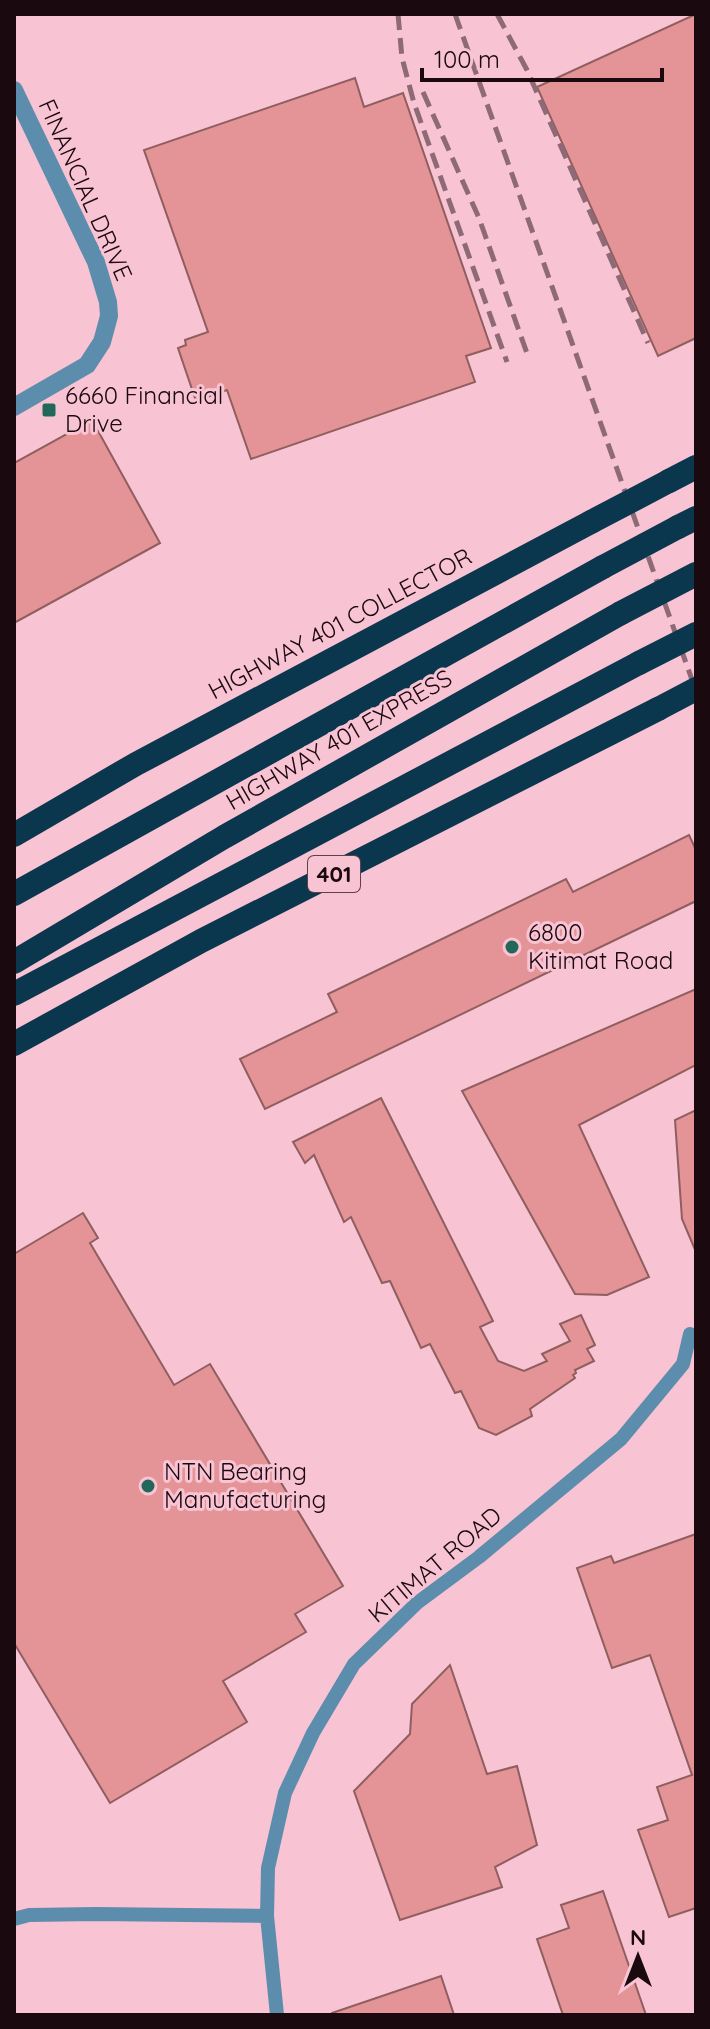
<svg xmlns="http://www.w3.org/2000/svg" width="710" height="2029" font-family="Quicksand,sans-serif">
	<style>
		.building { fill: #e49496; stroke: #8f5e5f; stroke-width: 2 }
		.lines { fill: none; stroke-linecap: round; stroke-linejoin: round }
		.minor { stroke: #5d8dac; stroke-width: 14 }
		.tertiary { stroke: #5d8dac; stroke-width: 18 }
		.motorway { stroke: #0a364e; stroke-width: 24 }
		.rail { stroke: #8e6a76; stroke-width: 5; stroke-dasharray: 16 8; stroke-linecap: butt }
		.motorway-bridge { stroke: #0a364e; stroke-width: 24 }
		.poi-dot { fill: #21675a; stroke: #f8c3d3; stroke-width: 3 }
		.labels { text-anchor: middle; stroke-width: 6; stroke-linejoin: round; paint-order: stroke }
		.shield { fill: #f8c3d3; stroke: #5d414a; stroke-width: 2 }
		.shield-label { font-size: 22px; font-weight: bold; fill: #1b0910 }
		.street-label { font-size: 24px; fill: #1b0910; stroke: #f8c3d3 }
		.poi-label { font-size: 24px; fill: #1b0910; stroke: #f8c3d3; text-anchor: start }
	</style>
	<rect width="100%" height="100%" fill="#f8c3d3"/>
	<path class="building" d="M696,14V338L658,356L537,87Z
		M355,78L364,107L403,93L491,348L466,356L475,382L251,459L227,390L196,401L178,348L186,345L185,340L208,332L144,150Z
		M92,420L160,543L14,623V463Z
		M689,835L696,850V901L265,1109L240,1059L337,1012L328,994L566,879L573,892Z
		M696,989V1065L579,1125L649,1277L607,1295L575,1294L462,1091Z
		M381,1098L493,1321L480,1327L498,1361L524,1371L547,1361L542,1354L570,1341L560,1324L581,1315L595,1345L587,1349L594,1361L575,1370L576,1373L573,1375L575,1378L530,1409L532,1416L496,1435L479,1428L461,1391L455,1393L430,1344L421,1348L390,1281L382,1283L351,1217L344,1222L314,1155L305,1163L293,1142Z
		M696,1110V1252L682,1219L675,1120Z
		M83,1213L98,1238L90,1243L174,1385L210,1364L343,1586L295,1614L306,1632L223,1681L247,1722L110,1803L14,1643V1254Z
		M696,1534V1908L669,1917L638,1830L668,1820L657,1787L692,1775L650,1655L612,1668L577,1568L611,1556L614,1563Z
		M450,1665L487,1774L517,1766L537,1845L495,1867L502,1887L400,1920L354,1791L410,1734L412,1704Z
		M603,1891L646,2015H563L537,1939L569,1928L561,1905Z
		M441,1976L454,2015H332V2013Z"/>
	<g class="lines">
		<path class="minor" d="M14,1919L29,1915L96,1914L267,1916
			M277,2015L267,1916L268,1868L285,1793L313,1733L354,1664L417,1603L479,1557L621,1439L683,1364L690,1334"/>
		<path class="tertiary" d="M14,90L96,262L108,302L109,316L102,342L87,365L14,407"/>
		<path class="motorway" d="M669,481L696,467
			M678,527L696,518
			M14,835L136,764L591,522
			M14,894L603,567
			M14,962L224,837L621,613
			M14,994L639,663
			M14,1044L201,941L658,709"/>
		<path class="rail" d="M398,14L402,58L414,103L507,362
			M455,14L696,691
			M497,14L527,70L648,343
			M423,92L479,218L529,359"/>
		<path class="motorway-bridge" d="M591,522L669,481
			M603,567L678,527
			M621,613L696,574
			M639,663L696,634
			M658,709L696,689"/>
	</g>
	<g class="poi-dot">
		<rect x="41" y="402" width="16" height="16" rx="4"/>
		<circle cx="512" cy="947" r="8"/>
		<circle cx="148" cy="1486" r="8"/>
	</g>
	<g class="labels">
		<rect class="shield" x="308" y="856" width="52" height="36" rx="6"/>
		<g class="shield-label">
			<text x="334" y="882">401</text>
		</g>
		<g class="street-label">
			<text transform="translate(85 190) rotate(66)" y="8">FINANCIAL DRIVE</text>
			<text transform="translate(340 624) rotate(-28)" y="8">HIGHWAY 401 COLLECTOR</text>
			<text transform="translate(339 740) rotate(-30)" y="8">HIGHWAY 401 EXPRESS</text>
			<text transform="translate(435 1565) rotate(-40)" y="8">KITIMAT ROAD</text>
		</g>
		<g class="poi-label">
			<text x="65" y="404">6660 Financial<tspan x="65" dy="28">Drive</tspan></text>
			<text x="528" y="941">6800<tspan x="528" dy="28">Kitimat Road</tspan></text>
			<text x="164" y="1480">NTN Bearing<tspan x="164" dy="28">Manufacturing</tspan></text>
		</g>
	</g>
	<rect width="710" height="2029" fill="none" stroke="#1b0910" stroke-width="32"/>
	<g transform="translate(638 1957)" stroke="#f8c3d3" stroke-width="6" paint-order="stroke">
	<path d="M0-6L14 30L0 20L-14 30Z" fill="#1b0910"/>
	<text y="-12" font-size="22" font-weight="bold" text-anchor="middle" fill="#1b0910">N</text>
	</g>
	<path d="M422 68v12h240v-12" fill="none" stroke="#1b0910" stroke-width="4"/>
	<text x="434" y="68" font-size="24" fill="#1b0910" stroke="#f8c3d3" stroke-width="6" paint-order="stroke">100 m</text>
</svg>
